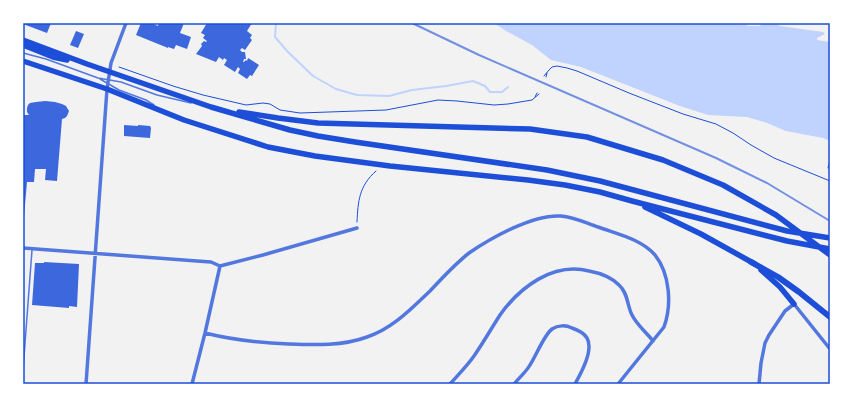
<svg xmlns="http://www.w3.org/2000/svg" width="853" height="407" font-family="'Space Grotesk',sans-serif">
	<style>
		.water { fill: #bfd3fe }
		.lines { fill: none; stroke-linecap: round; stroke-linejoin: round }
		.stream { stroke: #bfd3fe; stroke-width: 2 }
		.building { fill: #3d67dc }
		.path { stroke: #1d4ed8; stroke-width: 1 }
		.service { stroke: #5277de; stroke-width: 1.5 }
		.minor { stroke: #5277de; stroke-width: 3.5 }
		.primary { stroke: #1d4ed8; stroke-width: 5.5 }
		.motorway { stroke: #1d4ed8; stroke-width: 6 }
		.rail { stroke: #7290e2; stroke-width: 2 }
		.neatline { fill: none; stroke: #1d4ed8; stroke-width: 1.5 }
	</style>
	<rect width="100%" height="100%" fill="#f2f2f2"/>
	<path class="water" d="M494,23H739L749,26H759L764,23H774L780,26L823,32L825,34L817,38V40L830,42V141L823,138L786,131L767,123L747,117L708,115L680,106L581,67L551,60L532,45L506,31Z"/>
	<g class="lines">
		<path class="stream" d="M276,23L275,37L287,51L313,76L336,89L357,95L389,96L412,90L446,86L473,81L485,86L490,92H502L508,87"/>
	</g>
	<path class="building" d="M23,23H51L47,33L23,24Z
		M141,23H153V24L158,26L159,23H184L180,33L191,37L187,49L176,45L174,49L168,47V48L136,35Z
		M207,23H252L247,31L252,35L250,38L252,40L245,50L242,48L240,50L242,52H245L246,59H244L243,62H244L246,60L247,61L248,58L259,65L252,76L250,75L247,79L238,73L240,69L238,67L235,72L224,65L227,60L224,58L223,60L219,57L216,62L196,54L202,46L201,44L204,41L206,42L207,41L203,38L205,35L201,33Z
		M76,31L84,34L78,48L70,45Z
		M45,101L55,102L62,104L66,106L69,111L67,116L65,118L62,119L57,181L45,180L46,169H35L34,182H27L24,216H23V115H29L27,112V108L28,105L30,103L36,102Z
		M124,125L138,126V125L150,126L151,128L150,138L124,136Z
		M44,262L79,264L77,307L69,306V308L32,305L35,263H44Z"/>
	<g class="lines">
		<path class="path" d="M119,67L173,86L203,95L246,105L263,103L270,104L280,110L300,113L386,110L438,100L457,101L494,105L508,104L532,100L539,94
			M544,76L549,70L552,67L557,66L567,68L577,71L629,93L683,114L716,124L733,133L751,145L774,158L830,181
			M546,77L547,73
			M535,97L537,93
			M828,168L830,160
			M357,222C358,201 359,186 376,171"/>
		<path class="service" d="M23,53L46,59L98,78L121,82L157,95L191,103
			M100,79L119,90L146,100L154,105
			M23,370L32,250"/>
		<path class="minor" d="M23,248L197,261L211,262L220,266L263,255L357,228
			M205,333C233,340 261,343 289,344C315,345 343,346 367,337C392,329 411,309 430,291C442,278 455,264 469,253C491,238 533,214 561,216C574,217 586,223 598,227C617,234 641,239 655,255C670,274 672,305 664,327L618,384
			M86,384L107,89L111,63L126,23
			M192,384L205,333L220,266
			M450,384C458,375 467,366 474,356C483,343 491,329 500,315C520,287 553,262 589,271C600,273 611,277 619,285C628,293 627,305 632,315C637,325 646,332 653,341
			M514,384C519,378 526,372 530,365C536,356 544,335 552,329C558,325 566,325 572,328C578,330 584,333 587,338C594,350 581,373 575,384
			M759,384L761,363L765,343L769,335L785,311L794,304L830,349"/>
		<path class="primary" d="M23,40L87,64L211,107L290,130L318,136L355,142L547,170L600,181L787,231L830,238
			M23,45L53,57L67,60
			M23,61L107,89L184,120L268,147L315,156L390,166L528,180L565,185L600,192L632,201L787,241L830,249
			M239,112L278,118L318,123L530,129L587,137L663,160L723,185L776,215L830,255
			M645,207L701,234L755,264
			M761,270L780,287L794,304"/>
		<path class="motorway" d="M751,262L778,277L799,292L830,317"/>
		<path class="rail" d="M412,23L479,55L716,158L767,183L830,221"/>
	</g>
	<rect width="853" height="407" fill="none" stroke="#ffffff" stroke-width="48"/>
	<rect x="24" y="24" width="805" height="359" class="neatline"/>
</svg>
